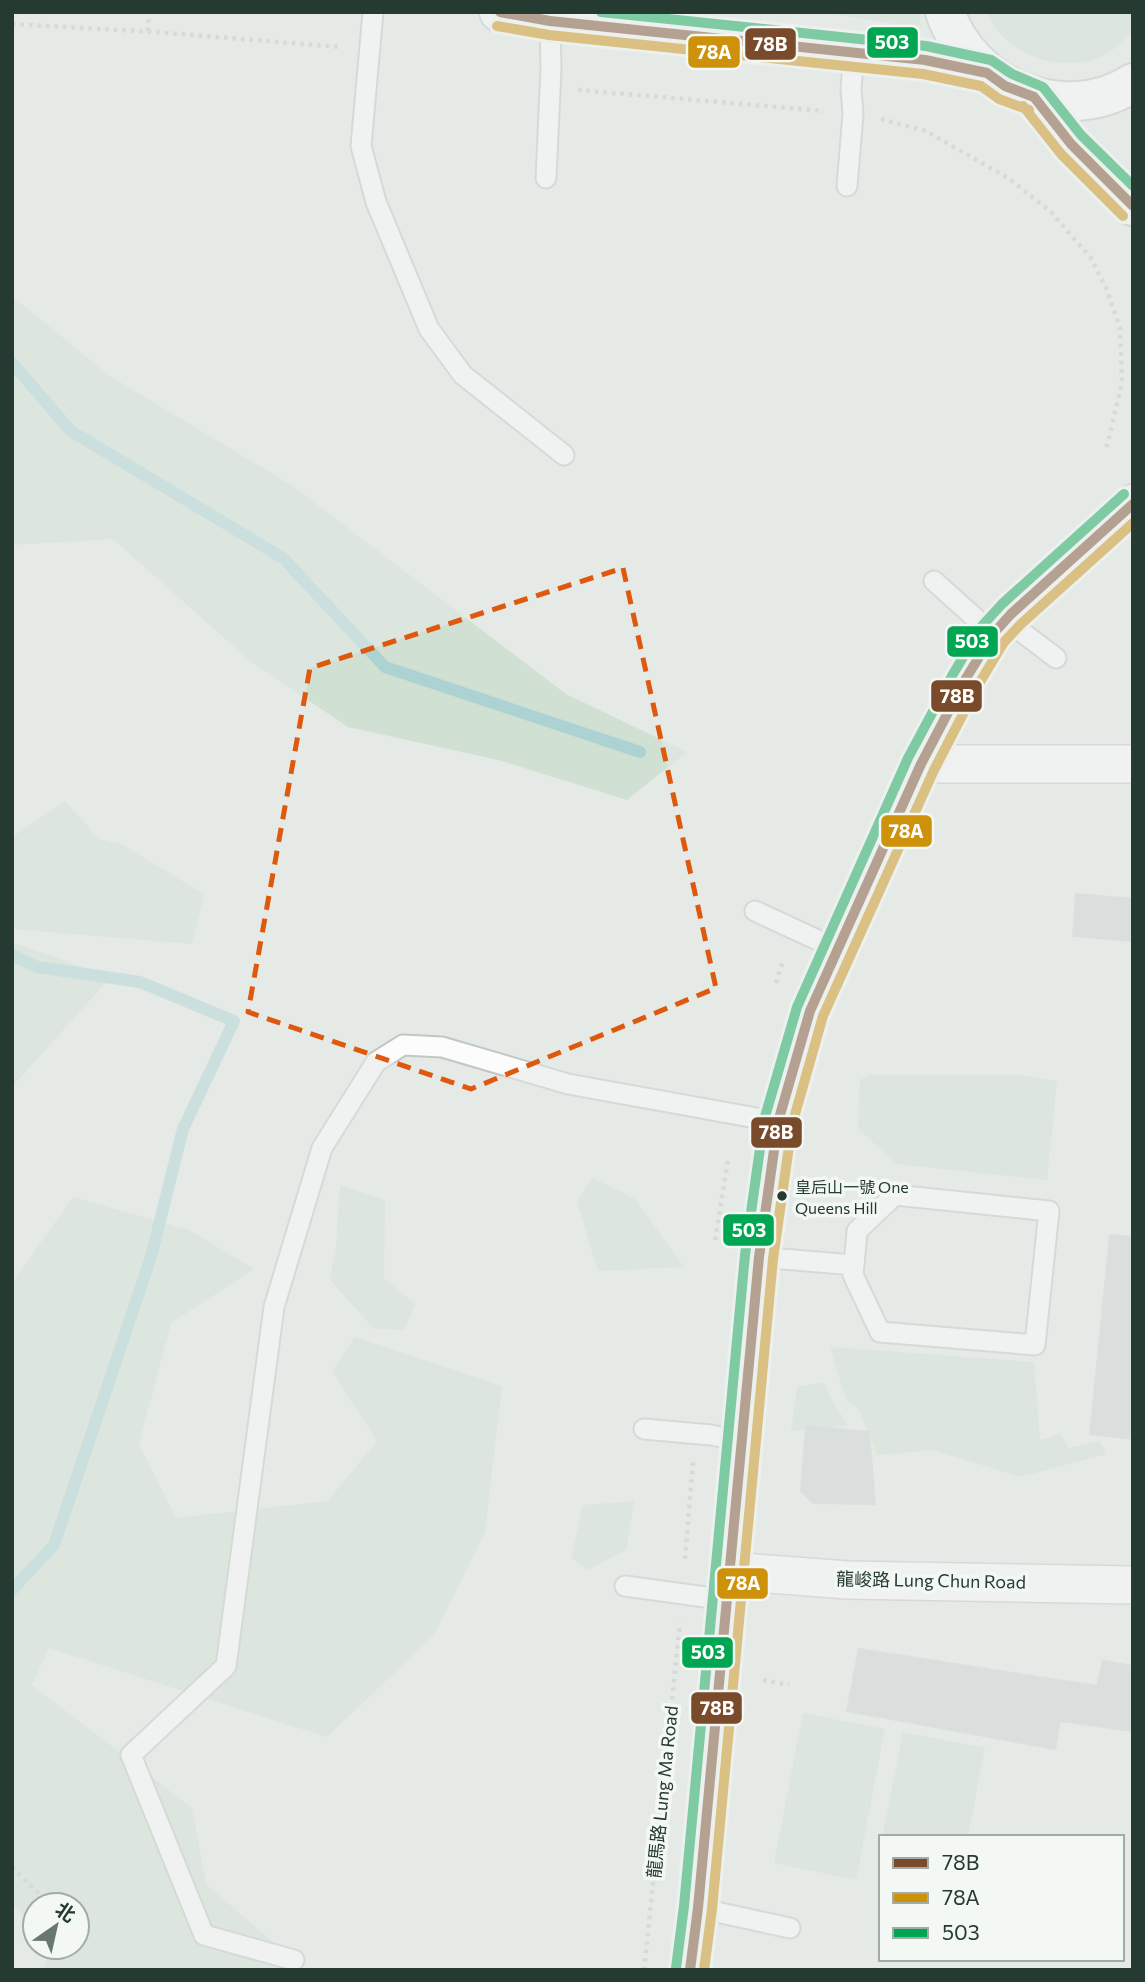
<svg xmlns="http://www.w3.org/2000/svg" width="1145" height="1982" font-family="Commissioner,'Noto Sans SC',sans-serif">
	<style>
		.green { fill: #d0e1d3 }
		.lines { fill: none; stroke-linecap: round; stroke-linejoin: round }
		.stream { stroke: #acd3d2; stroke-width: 12 }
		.building { fill: #ccd1ce; stroke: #ced3d0; stroke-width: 2 }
		.lane-casing { stroke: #c2c7c4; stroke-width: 23 }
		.street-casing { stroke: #c2c7c4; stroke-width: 40 }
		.secondary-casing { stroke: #c1c7c4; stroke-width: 42 }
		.path { stroke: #c2c9c5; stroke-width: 4.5; stroke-dasharray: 3.5 5; stroke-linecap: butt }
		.lane { stroke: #fbfcfb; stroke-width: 19 }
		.street { stroke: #fbfcfb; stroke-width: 37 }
		.secondary { stroke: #fbfcfb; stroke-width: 38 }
		.bus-1-casing { stroke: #f4f8f5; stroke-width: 16 }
		.bus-2-casing { stroke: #f4f8f5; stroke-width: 16 }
		.bus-3-casing { stroke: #f4f8f5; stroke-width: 16 }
		.bus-1 { stroke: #7a4b2a; stroke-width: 10 }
		.bus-2 { stroke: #cd910a; stroke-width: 10 }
		.bus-3 { stroke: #00a651; stroke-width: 10 }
		.marked { fill: none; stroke: #de580e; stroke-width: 5; stroke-dasharray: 14 9; stroke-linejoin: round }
		.bus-dot { fill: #253b31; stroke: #f4f8f5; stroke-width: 2.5 }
		.labels { text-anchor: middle; stroke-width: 7; stroke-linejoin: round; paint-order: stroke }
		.bus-label { font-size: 16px; fill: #253b31; stroke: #f4f8f5; text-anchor: start }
		.street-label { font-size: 18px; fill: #253b31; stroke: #f4f8f5 }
		.line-badge { stroke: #f4f8f5; stroke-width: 2.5 }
		.badge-label { font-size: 19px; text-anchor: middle; font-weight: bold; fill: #fff }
	</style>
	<rect width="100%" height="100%" fill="#e5eae7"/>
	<path class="green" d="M820,12H919L921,25L896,24Z
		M987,12H1133V32C1121,44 1109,55 1092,60C1053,72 1002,51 987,12Z
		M12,296L110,376L294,487L566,694L687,752L627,800L498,760L348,727L250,661L113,539L12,545Z
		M65,801L99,839L121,844L204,894L192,944L12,929V837Z
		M12,942L111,977L12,1087Z
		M870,1075H1018L1057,1081L1047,1180L896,1164L858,1128L860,1080Z
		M592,1178L634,1198L684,1267L598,1271L577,1201Z
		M340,1185L385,1200L384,1278L415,1304L405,1330L374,1329L330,1280L336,1247Z
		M73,1197L189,1230L254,1269L171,1323L139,1444L176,1518L328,1501L377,1441L332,1371L355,1337L502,1386L485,1532L434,1635L327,1737L49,1648L32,1685L192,1808L206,1884L305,1970H43L52,1947H77V1905H35V1927L12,1904V1283Z
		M830,1347L1034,1362L1040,1440L1060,1434L1069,1448L1100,1441L1106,1454L1021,1477L933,1450L877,1455L859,1410L846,1400Z
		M824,1382L832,1400L848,1425L791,1431L797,1387Z
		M634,1501L626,1550L587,1570L571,1557L583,1505Z
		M803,1713L885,1729L856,1880L774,1863Z
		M903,1732L985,1748L968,1837H882Z"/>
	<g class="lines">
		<path class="stream" d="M12,363L71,431L283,558L385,667L640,752
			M12,955L37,967L140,982L234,1021L183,1129L151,1257L54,1545L12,1590"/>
	</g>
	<path class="building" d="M1076,894L1133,899V941L1073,936Z
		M1110,1235L1133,1237V1439L1090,1434Z
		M806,1426L869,1432L875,1504L813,1503L801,1491Z
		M859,1649L1097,1686L1103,1661L1133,1666V1731L1060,1721L1055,1749L847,1711Z"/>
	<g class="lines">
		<defs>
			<path id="lane" d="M373,12L361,146L376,202L429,329L463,375L564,455
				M546,178L551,69L550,21
				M847,186L853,114L851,89L854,52
				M934,581L993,634
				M1006,620L1056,658
				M755,911L837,949
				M759,1257L854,1265L857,1231L895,1195L1049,1211L1035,1345L880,1332L853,1275L854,1265
				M644,1429L711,1435L742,1441
				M625,1586L727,1600
				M698,1908L790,1928
				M294,1960L204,1935L131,1755L226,1666L274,1307L322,1148L376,1062L403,1045L442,1047L568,1084L778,1122"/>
			<path id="street" d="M921,764H1133
				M730,1571L848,1580L1133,1585"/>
			<path id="secondary" d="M499,12L550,21L925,60L987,73
				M945,12C971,87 1063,127 1133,83
				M1034,97L1071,144L1133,206
				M690,1970L698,1908L759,1257L778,1122L810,1011L921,764L965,680L993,634L1011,614L1133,504"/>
		</defs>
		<use href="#lane" class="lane-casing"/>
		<use href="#street" class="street-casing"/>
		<use href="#secondary" class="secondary-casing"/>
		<path class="path" d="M12,24L156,32L340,47
			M148,31L149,12
			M578,90L824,111
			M881,119L926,131L1008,178L1050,211L1091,258L1107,290L1120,328L1122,383L1106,450
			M776,983L783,961
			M715,1240L728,1160
			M685,1559L693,1462
			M763,1680L789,1685
			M12,1867L48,1903
			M644,1970L680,1623"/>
		<use href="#lane" class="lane"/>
		<use href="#street" class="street"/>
		<use href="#secondary" class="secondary"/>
		<defs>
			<path id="bus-1" d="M500,12L550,21L925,60L987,73L1005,86L1034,97
				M1034,97L1071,144L1133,206
				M690,1970L698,1908L759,1257L778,1122L810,1011L921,764L965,680L993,634L1011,614L1133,504"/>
			<path id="bus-2" d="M497,26L549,35L923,74L981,86L999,99L1029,110
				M1023,106L1061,154L1123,216
				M704,1970L712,1909L773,1259L792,1125L823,1016L934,770L977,687L1004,642L1021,624L1133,523"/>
			<path id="bus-3" d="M601,12L926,46L991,60L1012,74L1043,87L1081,135L1133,186
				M676,1968L684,1906L745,1255L764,1120L797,1007L908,758L953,674L981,627L1002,604L1124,494"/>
		</defs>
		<use href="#bus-1" class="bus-1-casing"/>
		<use href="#bus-2" class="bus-2-casing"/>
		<use href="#bus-3" class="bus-3-casing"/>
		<use href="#bus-1" class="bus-1"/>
		<use href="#bus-2" class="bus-2"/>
		<use href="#bus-3" class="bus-3"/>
	</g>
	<path d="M0 0H1145V1982H0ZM623,568L716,988L471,1089L248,1012L310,668Z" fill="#e5eae7" fill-opacity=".55" fill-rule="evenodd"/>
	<path class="marked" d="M623,568L716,988L471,1089L248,1012L310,668Z"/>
	<circle class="bus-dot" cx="782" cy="1196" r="6"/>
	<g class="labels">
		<g class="bus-label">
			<text x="795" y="1193">皇后山一號 One<tspan x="795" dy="21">Queens Hill</tspan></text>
		</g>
		<g class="street-label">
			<text transform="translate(931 1581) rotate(1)" y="6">龍峻路 Lung Chun Road</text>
			<text transform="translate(663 1792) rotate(-84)" y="6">龍馬路 Lung Ma Road</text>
		</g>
	</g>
	<g class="line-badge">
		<rect x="866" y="26" width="53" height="33" rx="7" fill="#00a651"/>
		<rect x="744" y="27" width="53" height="34" rx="7" fill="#7a4b2a"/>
		<rect x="687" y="35" width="54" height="34" rx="7" fill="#cd910a"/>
		<rect x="946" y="625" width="53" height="33" rx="7" fill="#00a651"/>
		<rect x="930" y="679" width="53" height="34" rx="7" fill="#7a4b2a"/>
		<rect x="880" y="814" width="53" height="34" rx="7" fill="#cd910a"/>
		<rect x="750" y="1116" width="53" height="33" rx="7" fill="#7a4b2a"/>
		<rect x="722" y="1213" width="53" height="34" rx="7" fill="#00a651"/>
		<rect x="716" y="1567" width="53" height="33" rx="7" fill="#cd910a"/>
		<rect x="681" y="1636" width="53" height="33" rx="7" fill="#00a651"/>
		<rect x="690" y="1691" width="53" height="34" rx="7" fill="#7a4b2a"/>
	</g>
	<g class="badge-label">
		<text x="892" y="49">503</text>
		<text x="770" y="51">78B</text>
		<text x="714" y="59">78A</text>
		<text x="972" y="648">503</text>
		<text x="957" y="703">78B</text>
		<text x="906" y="838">78A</text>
		<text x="776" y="1139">78B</text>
		<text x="749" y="1237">503</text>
		<text x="743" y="1590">78A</text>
		<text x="708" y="1659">503</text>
		<text x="717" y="1715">78B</text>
	</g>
	<rect width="1145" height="1982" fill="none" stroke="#253b31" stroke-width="28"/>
	<rect x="879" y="1835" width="245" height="126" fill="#f4f8f5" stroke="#a1aca7" stroke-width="2"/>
	<rect x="893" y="1858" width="35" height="10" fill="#7a4b2a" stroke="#a1aca7" stroke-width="2"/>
	<text x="942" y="1870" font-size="21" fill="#253b31">78B</text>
	<rect x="893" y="1893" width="35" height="10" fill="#cd910a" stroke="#a1aca7" stroke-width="2"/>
	<text x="942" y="1905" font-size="21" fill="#253b31">78A</text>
	<rect x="893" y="1928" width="35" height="10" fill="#00a651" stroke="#a1aca7" stroke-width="2"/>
	<text x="942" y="1940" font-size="21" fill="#253b31">503</text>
	<g transform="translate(56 1926) rotate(34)"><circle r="33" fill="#f4f8f5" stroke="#a1aca7" stroke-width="2"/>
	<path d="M0-5L12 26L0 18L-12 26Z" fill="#687871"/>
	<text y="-10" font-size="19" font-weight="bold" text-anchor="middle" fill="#253b31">北</text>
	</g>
</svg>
